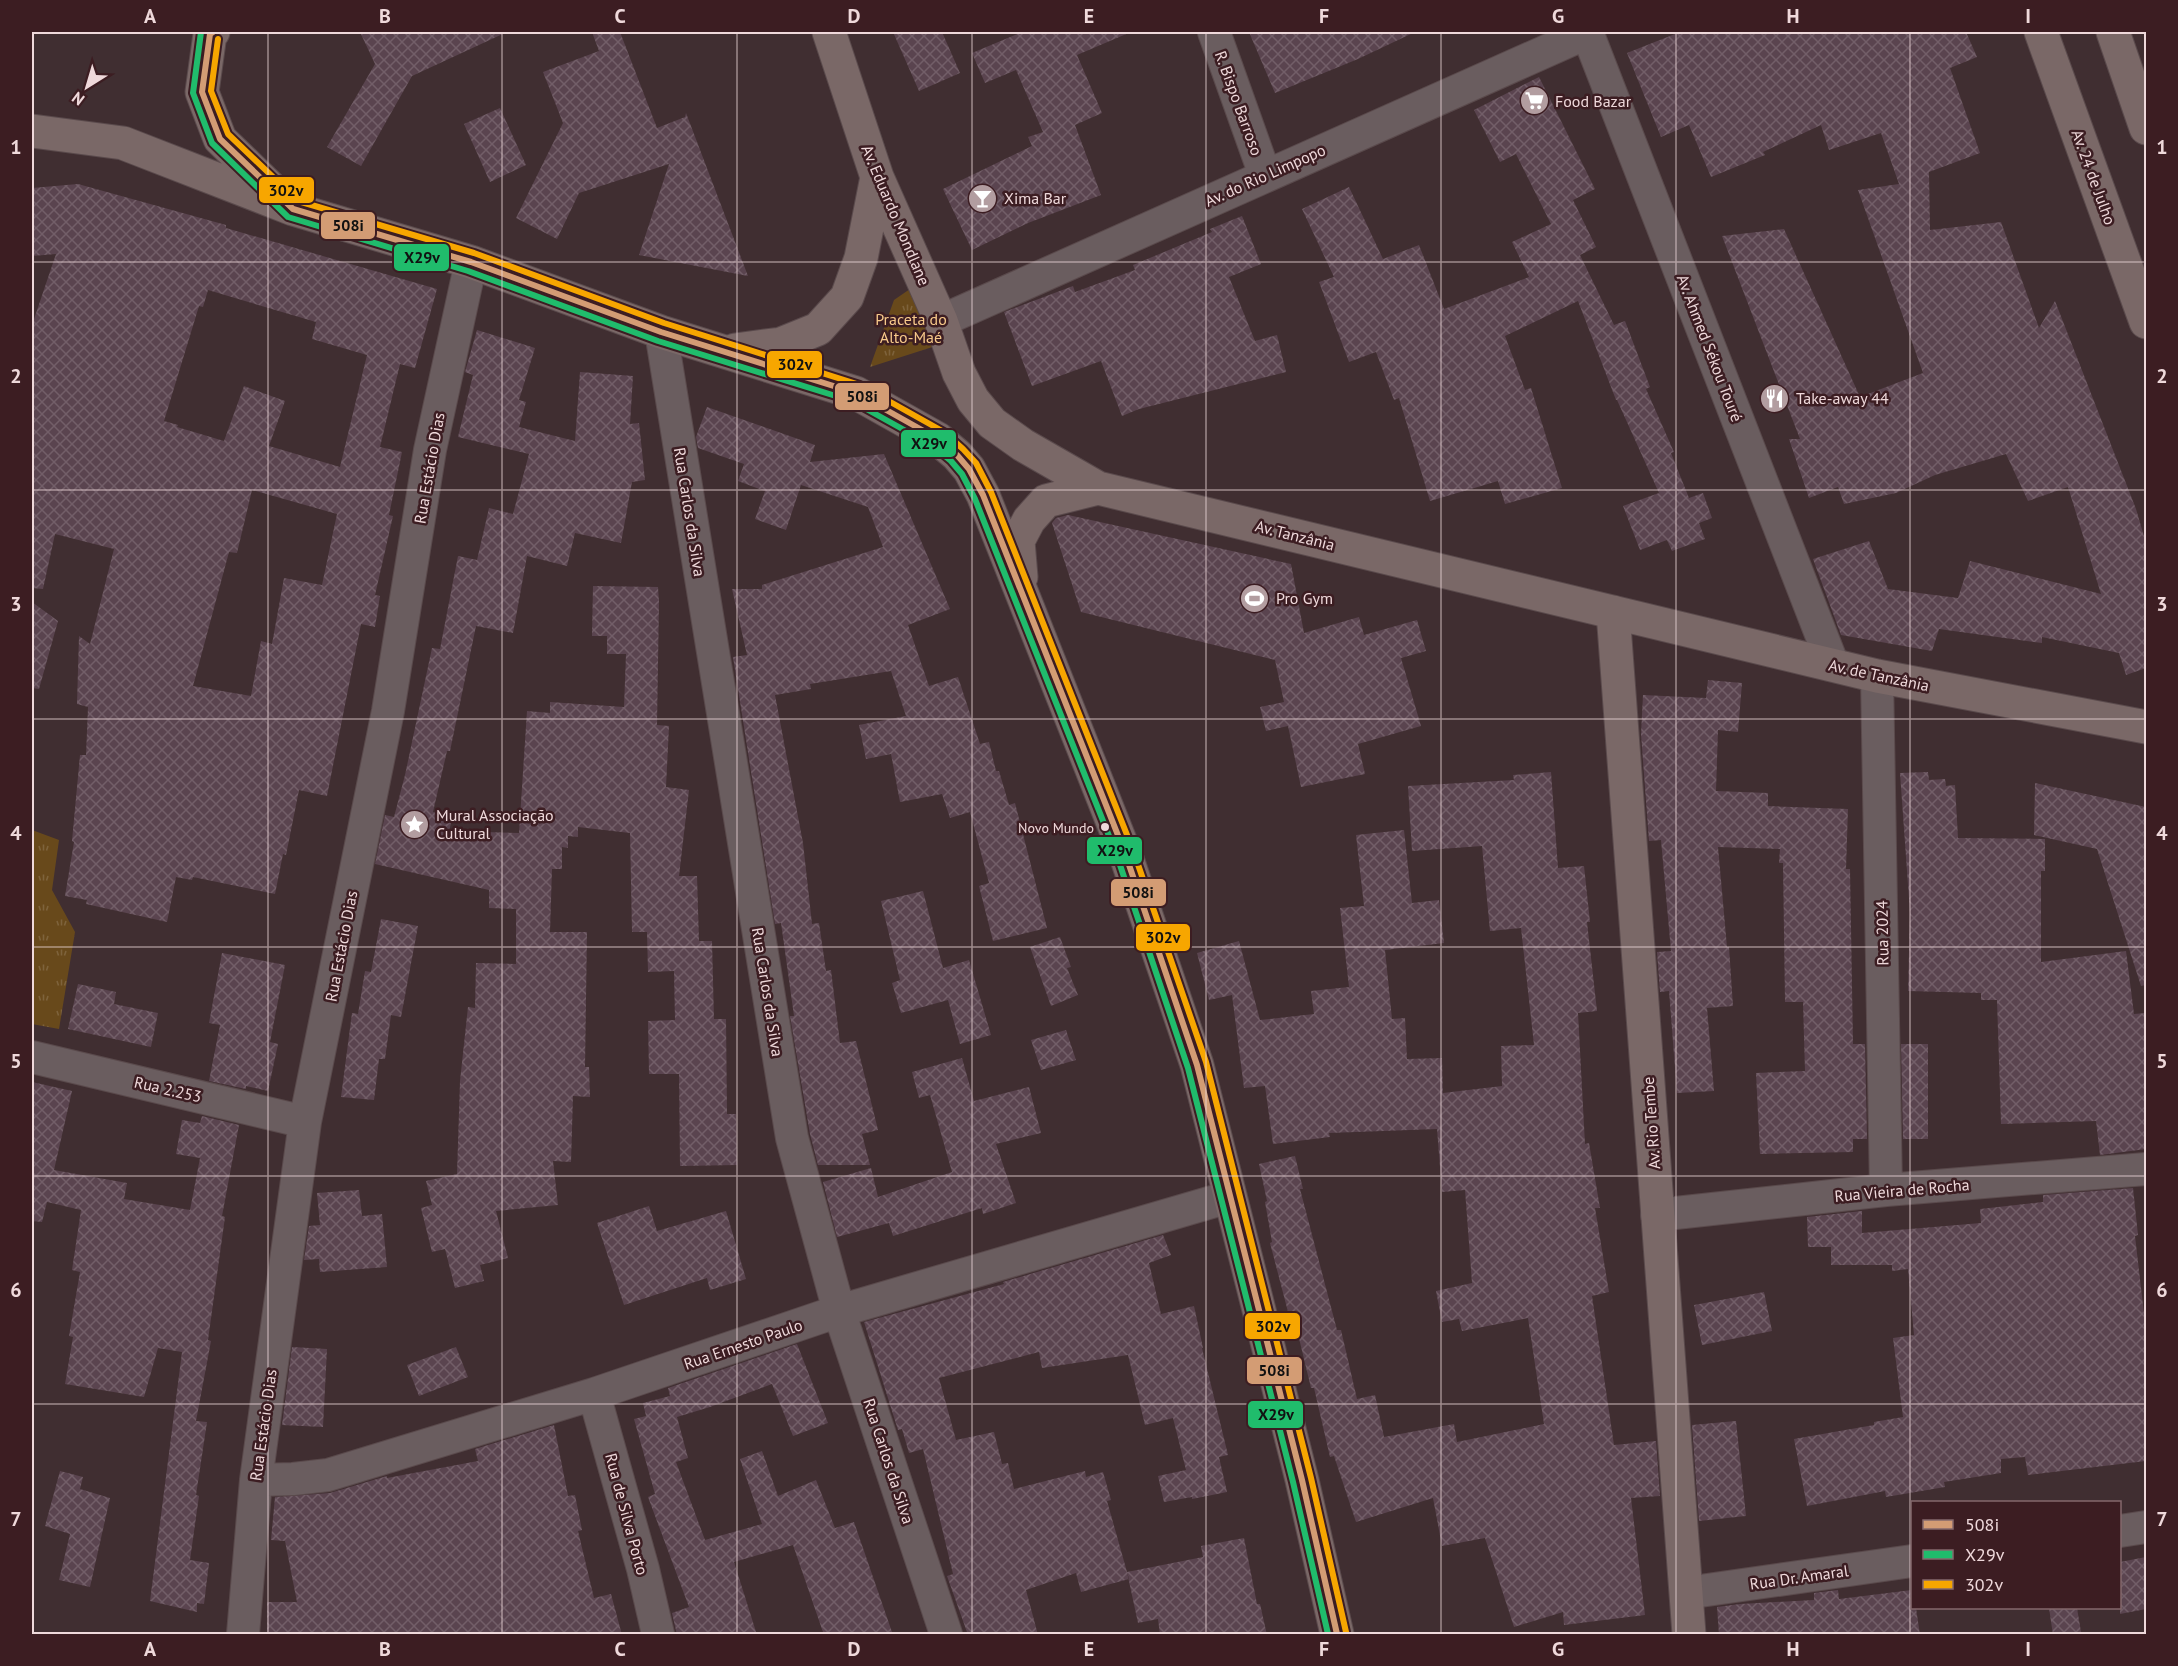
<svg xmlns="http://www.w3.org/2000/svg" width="2178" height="1666" font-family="'PT Sans',sans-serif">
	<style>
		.park { fill: url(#park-tufts) }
		.building { fill: url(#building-cross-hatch); fill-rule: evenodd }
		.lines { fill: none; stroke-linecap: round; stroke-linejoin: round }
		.minor-casing { stroke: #5a4a4c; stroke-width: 34 }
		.major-casing { stroke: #5a4a4c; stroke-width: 35 }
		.minor { stroke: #6a5d5f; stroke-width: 32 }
		.major { stroke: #7a6867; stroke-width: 33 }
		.bus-1-casing { stroke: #3c1d22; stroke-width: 10 }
		.bus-2-casing { stroke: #3c1d22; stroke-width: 10 }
		.bus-3-casing { stroke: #3c1d22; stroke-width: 10 }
		.bus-1 { stroke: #d39c74; stroke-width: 6 }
		.bus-2 { stroke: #20bc6c; stroke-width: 6 }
		.bus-3 { stroke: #f7a600; stroke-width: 6 }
		.grid { fill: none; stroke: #efd9db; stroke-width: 1.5; stroke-opacity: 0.55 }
		.bus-dot { fill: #efd9db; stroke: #3c1d22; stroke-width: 2 }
		.labels { text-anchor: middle; stroke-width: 5; stroke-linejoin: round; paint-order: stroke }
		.bus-label { font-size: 14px; fill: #efd9db; stroke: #3c1d22; text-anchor: end }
		.poi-label { font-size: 16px; fill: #efd9db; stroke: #3c1d22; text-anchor: start }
		.street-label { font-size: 16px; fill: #efd9db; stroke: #3c1d22 }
		.park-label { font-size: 16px; fill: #f7c98a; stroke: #3c1d22 }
		.line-badge { stroke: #3c1d22; stroke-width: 2 }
		.pale-badge-label { font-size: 16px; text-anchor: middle; font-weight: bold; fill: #111 }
		.neatline { fill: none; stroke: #efd9db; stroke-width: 2 }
		.grid-label { font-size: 20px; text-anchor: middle; font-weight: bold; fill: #efd9db }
	</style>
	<defs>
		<pattern id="park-tufts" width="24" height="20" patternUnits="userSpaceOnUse" patternTransform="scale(1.5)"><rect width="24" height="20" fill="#68491b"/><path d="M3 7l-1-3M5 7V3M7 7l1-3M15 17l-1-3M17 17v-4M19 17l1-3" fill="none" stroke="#7e633c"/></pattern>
		<pattern id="building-cross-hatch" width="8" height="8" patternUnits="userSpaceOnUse" patternTransform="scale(1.5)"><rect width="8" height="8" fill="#5a444f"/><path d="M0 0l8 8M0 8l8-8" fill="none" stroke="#725e68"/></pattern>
	</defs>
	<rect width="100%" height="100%" fill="#402e31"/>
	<path class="park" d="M910,289L948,342L870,367L894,300Z
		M32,830L59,840L52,890L75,932L59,1029L32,1024Z"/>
	<path class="building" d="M360,32H507L412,76L361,166L327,147L375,64Z
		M592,32H620L657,128L685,117L686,113L748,276L639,255L669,164L579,193L557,239L516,218L563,123L543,72L599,51Z
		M893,32H942L960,73L919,91Z
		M1022,32H1131L1077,55L1102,113L1075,125L1101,195L1028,223L972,250L943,189L1032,146L1028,137L1043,132L1016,70L985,83L972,53Z
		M1249,32H1415L1358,59L1275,93Z
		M1680,32H1966L1977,57L1950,68L1980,153L1929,172L1930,230L2001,222L2039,328L2055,301L2136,509L2146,543V668L2126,675L2119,653L2042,637V643L1939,629L1932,651L1841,635L1813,559L1869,541L1888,589L1958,598L1970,561L2101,594L2068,487L2028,501L2006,454L1935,475L1896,493L1844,504L1838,487L1809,498L1789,439H1800L1722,236L1784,229L1860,397L1923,373L1858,190L1899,184L1881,133L1829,150L1821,125L1763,152L1765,155L1711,177L1689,125L1661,137L1627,53Z
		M1539,77L1595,189L1573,200L1596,247L1580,255L1614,325L1625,321L1650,387L1646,389L1674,452L1671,453L1689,498L1703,493L1712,518L1699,523L1705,539L1672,551L1667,540L1640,550L1623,506L1659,493L1617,400H1616L1578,301L1505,336L1525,390L1531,388L1562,488L1505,504L1498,481L1430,501L1399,398L1394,400L1376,352L1349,362L1319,282L1334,277L1302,209L1349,187L1383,259L1419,245L1444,309L1529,277L1512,242L1551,224L1516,154L1500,162L1474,110Z
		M500,108L526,165L490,182L464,124Z
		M78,184L226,225V228L437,289L415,368L400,364L380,447L402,452L389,515L393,516L375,595L380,596L375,627L361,624L327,796L299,790L286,855L283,854L275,894L193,877L192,880L176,877L167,922L86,904L87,900L65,896L74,842L72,841L80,755H86L88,707L77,704L79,636L90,644L114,549L55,534L43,589L32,588V325L56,254L32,256V188ZM208,290L316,322L312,339L367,355L340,467L269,446L285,401L244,386L224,441L177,427L178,425L164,421L199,306L203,307ZM252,490L337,514L322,585L284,578L272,644L261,641L251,696L193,686L229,552L237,553Z
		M1242,216L1261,264L1229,277L1255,341L1277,335L1286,372L1139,409L1122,416L1101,361L1032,386L1004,312L1073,286L1075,292L1135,270L1133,265L1212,232L1210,229Z
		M477,330L535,348L519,400L526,402L519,427L575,441L580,372L633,376L630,424L639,423L645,480L632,482L621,543L575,533L567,566L527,556L513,633L476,626L450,751H447L433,812L453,816L449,831L519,833L527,711L550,713V702L624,707L626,654H607V636H592L593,586L658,587L659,602L657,725L669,726L666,787L689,790L679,876H697L699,941H712L714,1019H726L727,1114H736L737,1165L680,1166L679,1074H649L648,1021L675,1020L674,971L648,972L647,932H632L630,833L578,827V837L568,836V848L562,847V869H552L550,932H587L585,1067H589L590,1097L573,1096L571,1162L553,1161L558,1205L496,1211L508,1258L480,1265L484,1281L455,1288L445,1249L432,1252L421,1208L432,1205L426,1181L457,1174L460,1081L468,1007L475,1008L476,963L516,964V909L489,908V890L375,864L385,815L394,817L405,775L432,648L440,649L458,556L477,560L489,508L513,514L529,454L458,437L473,375L465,372Z
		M707,407L815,445L810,462L884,454L950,609L908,625L929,686L958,677L980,744L989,742L996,771H999L1009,805L1015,803L1047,928L993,941L979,886L989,883L970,812L950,818L942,794L900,802L891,754L866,759L859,725L906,716L891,671L810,684L811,689L775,695L803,843L812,924L819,923L826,971L831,970L840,1043L856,1041L878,1130L862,1134L870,1165H818L810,1134L790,1016H794L781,923L775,924L733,657L747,655L732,589H762V585L883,547L868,507L801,485L786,530L755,519L765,491L738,481L744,464L698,448L696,437Z
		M1068,515L1291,564L1304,633L1359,617L1364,635L1417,620L1426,651L1401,658L1421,726L1358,744L1365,774L1301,787L1288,726L1266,731L1260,707L1284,702L1275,660L1081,612L1052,523L1056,518Z
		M32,602L58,621L39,689L32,688Z
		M1708,680L1742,683L1738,732L1718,730L1716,791L1768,793V806L1848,809L1846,869H1850L1853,1044H1865L1867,1139H1853V1152L1760,1154L1756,1073L1805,1071L1803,1002H1785L1783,863H1779L1780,849L1718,847L1727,947H1729L1733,1006L1707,1008L1714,1091L1677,1093L1669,991L1660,992L1657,952L1671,951L1661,840L1649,841L1641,734L1643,695L1706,698Z
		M1551,772L1558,868L1584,866L1590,922H1587L1597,1011L1578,1013L1585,1144L1589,1143L1600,1208H1595L1609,1292L1592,1296L1614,1445L1656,1441L1660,1496L1631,1498L1645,1615L1564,1625L1563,1612L1514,1627L1485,1538L1442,1546L1433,1498L1356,1522L1334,1456L1330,1457L1314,1388H1311L1297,1330L1293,1331L1270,1243L1272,1242L1265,1202L1267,1201L1259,1164L1295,1156L1303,1189H1300L1337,1330H1341L1357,1399L1375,1395L1384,1437L1454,1424L1457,1442L1544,1424L1528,1318L1462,1331L1459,1319L1442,1322L1436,1291L1472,1283L1465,1190L1442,1192L1437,1129L1329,1133L1330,1137L1273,1144L1265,1086L1244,1088L1232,995L1209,1000L1197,953L1239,941L1260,1020L1314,1014L1311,991L1349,987L1340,908L1364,906L1356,835L1404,830L1412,903L1439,900L1444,943L1385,950L1392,1019L1405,1018L1407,1059L1442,1058L1443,1093L1502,1086L1501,1046L1534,1045L1521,928L1490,931L1482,846L1412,851L1408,786L1514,780L1513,775Z
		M1928,772L1929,780L1945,779L1946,786L1955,785L1958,838L2045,839V871H2041V962L2126,951L2134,1014L2146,1013V1149L2100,1155L2096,1121L2001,1124L1997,1000H1981V993L1908,991L1910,913L1900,773Z
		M2035,783L2146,807V985L2141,986L2097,849L2034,835Z
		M923,891L943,968L969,960L991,1035L960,1044L948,1000L901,1013L892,983L900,980L881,901Z
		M381,919L418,926L401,1017L391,1015L385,1059H379L374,1100L341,1097L352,1013L358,1014L365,971L371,972Z
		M1060,937L1071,967L1067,968L1078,995L1051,1006L1030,947Z
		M222,953L285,965L270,1042L278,1044L268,1091L246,1086V1089L209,1081L220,1025L209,1023Z
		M78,984L116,992L114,1004L158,1013L151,1047L68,1029Z
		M1066,1030L1076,1060L1041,1070L1031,1040Z
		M1901,1044H1928V1139H1903Z
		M962,1058L974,1101L1029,1087L1041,1133L996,1144L1016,1203L983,1214L982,1208L893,1236L889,1223L837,1237L823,1182L871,1168L878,1197L952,1172L930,1095L919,1098L912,1072Z
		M32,1082L72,1091L54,1170L127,1183L124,1199L190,1210L200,1158L176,1154L182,1120L200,1123L202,1116L239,1125L222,1216L225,1217L208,1340L211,1341L196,1421L207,1422L196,1495L199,1496L190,1560L209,1563L204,1604L197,1603V1612L150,1601L182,1352L158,1348L144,1397L65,1384L73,1337L69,1336L80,1272L72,1270L81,1210L47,1202L42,1222L32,1221Z
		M2133,1188L2138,1235L2135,1236L2146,1331V1461L2028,1475L2025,1457L2001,1459V1473L1944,1482L1945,1487L1886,1497L1885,1491L1807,1506L1794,1439L1874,1425V1422L1903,1417L1893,1338L1914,1335L1908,1269L1892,1271V1265H1831V1247H1808L1807,1217L1862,1211V1233L1981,1223L1980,1209L2043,1202V1195Z
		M359,1190L362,1216L382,1214L387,1267L320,1272L319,1259L304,1260L309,1226L320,1225L317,1193Z
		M649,1206L657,1231L726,1211L746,1279L710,1290L707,1278L624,1305L597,1223Z
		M1163,1235L1171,1255L1149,1263L1161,1314L1194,1306L1203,1348H1202L1228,1455L1219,1457L1227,1492L1192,1499V1497L1164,1502L1158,1476L1186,1470L1173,1418L1145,1425L1128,1355L1042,1368L1039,1352L939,1378L956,1440L994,1432L1002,1464L1008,1463L1014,1489L1085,1471L1086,1477L1103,1472L1111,1500L1107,1501L1129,1579L1081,1592L1076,1573L1026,1590L1038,1635H968L947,1576L953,1574L923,1449L909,1453L902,1429L898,1430L864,1322L1004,1284L1003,1282Z
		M1764,1292L1772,1331L1702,1345L1694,1305Z
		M797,1344L828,1423L793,1436L772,1384L710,1407L677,1417L688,1458L676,1462L705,1540L762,1524L740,1459L762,1451L778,1496L816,1480L835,1528L854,1522L893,1635H824L793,1545L734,1562L757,1635H677L672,1613L689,1607L648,1497L655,1494L634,1419L646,1416L643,1403L670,1396L668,1388Z
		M292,1347L327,1349L323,1427L282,1425Z
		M456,1347L468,1377L419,1396L407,1365Z
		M1736,1421L1746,1516L1699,1521L1692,1425Z
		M554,1425L568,1496L575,1495L582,1530L578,1531L594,1598L611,1594L622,1635H267V1602H297L285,1541L271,1540L275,1497L330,1493L387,1476V1478L478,1461L475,1449Z
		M60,1471L83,1477L80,1489L110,1498L90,1587L59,1580L70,1534L45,1526Z
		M1244,1538L1257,1604H1260L1267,1635H1160L1158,1619L1138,1623L1127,1572L1203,1557L1201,1546Z
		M2146,1557V1609L2120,1614V1562Z
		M1838,1590L1839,1599L1912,1590V1608H1916L1920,1635H1719L1717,1607L1740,1604L1814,1600V1593Z
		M2049,1608H2077L2081,1632L2053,1635Z"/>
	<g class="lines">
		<defs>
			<path id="minor" d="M1214,32L1265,175
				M1587,32L1833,665
				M941,321L1589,32
				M661,332L792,1138L839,1311L946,1634
				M1877,676L1886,1190
				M32,1057L305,1122
				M1657,1215L1886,1190L2146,1169
				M594,1394L643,1569L658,1634
				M256,1480L293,1479L328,1475L594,1394L839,1311L1229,1197
				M2120,1531L2146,1527
				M1686,1593L1912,1561
				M243,1634L256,1480L305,1122L388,711L430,450L471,262"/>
			<path id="major" d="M213,32L210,34L202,92L220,139L283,200
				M829,32L877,177L941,321L959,373L973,400L992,423L1023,445L1098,488L1877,676L2146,727
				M2041,32L2146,322
				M2113,32L2146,128
				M32,131L123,143L293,209L471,262L661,332L856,393L938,439L957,455L969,469L983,495L1125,853L1197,1065L1302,1480L1337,1634
				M735,350L781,344L818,329L847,297L861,258L877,177
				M1021,577L1018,541L1029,520L1046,501L1098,488
				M1613,612L1689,1634"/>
		</defs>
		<use href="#minor" class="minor-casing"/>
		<use href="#major" class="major-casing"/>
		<use href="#minor" class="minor"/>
		<use href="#major" class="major"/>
		<defs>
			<path id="bus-1" d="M213,32L210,34L202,92L220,139L293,209L471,262L661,332L856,393L938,439L957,455L969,469L983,495L1125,853L1197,1065L1302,1480L1337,1634"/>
			<path id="bus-2" d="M201,32L193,93L212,143L288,217L468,271L658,341L852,401L933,446L951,461L962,474L975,499L1117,856L1188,1068L1293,1482L1328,1634"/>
			<path id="bus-3" d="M218,39L211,91L228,134L298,201L474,253L664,323L860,385L944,432L963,449L976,463L991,492L1133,850L1206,1062L1311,1478L1346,1632"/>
		</defs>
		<use href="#bus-1" class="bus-1-casing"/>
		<use href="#bus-2" class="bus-2-casing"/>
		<use href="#bus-3" class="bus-3-casing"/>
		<use href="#bus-1" class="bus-1"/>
		<use href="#bus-2" class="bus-2"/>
		<use href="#bus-3" class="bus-3"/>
	</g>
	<path class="grid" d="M268,32V1634M502,32V1634M737,32V1634M972,32V1634M1206,32V1634M1441,32V1634M1676,32V1634M1910,32V1634M32,262H2146M32,490H2146M32,719H2146M32,947H2146M32,1176H2146M32,1404H2146"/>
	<defs>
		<symbol id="supermarket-disc" viewBox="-11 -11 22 22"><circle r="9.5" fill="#b29da0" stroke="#3c1d22"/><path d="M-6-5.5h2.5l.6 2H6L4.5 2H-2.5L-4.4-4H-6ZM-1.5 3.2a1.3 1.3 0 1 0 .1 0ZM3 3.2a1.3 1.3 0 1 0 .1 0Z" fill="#fff"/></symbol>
		<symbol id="bar-disc" viewBox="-11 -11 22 22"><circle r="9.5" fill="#b29da0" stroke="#3c1d22"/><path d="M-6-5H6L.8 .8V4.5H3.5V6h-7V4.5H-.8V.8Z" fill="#fff"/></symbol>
		<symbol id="restaurant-disc" viewBox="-11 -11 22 22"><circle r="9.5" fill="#b29da0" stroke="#3c1d22"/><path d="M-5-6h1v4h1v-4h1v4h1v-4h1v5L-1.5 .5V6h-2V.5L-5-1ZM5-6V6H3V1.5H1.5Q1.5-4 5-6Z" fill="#fff"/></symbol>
		<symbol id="stadium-disc" viewBox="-11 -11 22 22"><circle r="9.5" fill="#b29da0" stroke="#3c1d22"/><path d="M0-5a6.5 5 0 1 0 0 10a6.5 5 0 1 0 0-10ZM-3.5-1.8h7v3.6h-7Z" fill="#fff"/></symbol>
		<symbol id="sight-disc" viewBox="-11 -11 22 22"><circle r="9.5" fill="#b29da0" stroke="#3c1d22"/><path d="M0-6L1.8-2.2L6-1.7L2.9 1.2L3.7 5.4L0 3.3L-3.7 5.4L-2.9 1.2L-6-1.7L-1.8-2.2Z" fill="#fff"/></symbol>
	</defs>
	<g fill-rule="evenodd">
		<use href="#supermarket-disc" x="1518" y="84" width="33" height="33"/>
		<use href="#bar-disc" x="966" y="182" width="33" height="33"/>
		<use href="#restaurant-disc" x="1758" y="382" width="33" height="33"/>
		<use href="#stadium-disc" x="1238" y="582" width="33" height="33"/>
		<use href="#sight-disc" x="398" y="808" width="33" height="33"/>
	</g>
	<circle class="bus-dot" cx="1105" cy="827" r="5"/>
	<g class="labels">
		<g class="bus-label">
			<text x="1094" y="833">Novo Mundo</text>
		</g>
		<g class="poi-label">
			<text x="1555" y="107">Food Bazar</text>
			<text x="1004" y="204">Xima Bar</text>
			<text x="1796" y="404">Take-away 44</text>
			<text x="1276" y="604">Pro Gym</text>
			<text x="436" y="821">Mural Associação<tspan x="436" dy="18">Cultural</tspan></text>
		</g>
		<g class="street-label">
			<text transform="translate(1239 103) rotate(70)" y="6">R. Bispo Barroso</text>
			<text transform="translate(1265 175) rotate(-24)" y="6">Av. do Rio Limpopo</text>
			<text transform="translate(2094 177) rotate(70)" y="6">Av. 24 de Julho</text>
			<text transform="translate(896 215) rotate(67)" y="6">Av. Eduardo Mondlane</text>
			<text transform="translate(1710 348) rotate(69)" y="6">Av. Ahmed Sékou Touré</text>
			<text transform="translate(429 468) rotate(-80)" y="6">Rua Estácio Dias</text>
			<text transform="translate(690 512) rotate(81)" y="6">Rua Carlos da Silva</text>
			<text transform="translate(1295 535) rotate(14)" y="6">Av. Tanzânia</text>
			<text transform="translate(1879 675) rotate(12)" y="6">Av. de Tanzânia</text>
			<text transform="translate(1882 933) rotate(-91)" y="6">Rua 2024</text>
			<text transform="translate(341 946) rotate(-79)" y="6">Rua Estácio Dias</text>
			<text transform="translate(768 992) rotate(81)" y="6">Rua Carlos da Silva</text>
			<text transform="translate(168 1089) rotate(13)" y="6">Rua 2.253</text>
			<text transform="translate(1651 1123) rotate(-94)" y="6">Av. Rio Tembe</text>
			<text transform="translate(1902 1190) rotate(-5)" y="6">Rua Vieira de Rocha</text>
			<text transform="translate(743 1344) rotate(-19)" y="6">Rua Ernesto Paulo</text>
			<text transform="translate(263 1425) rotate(-82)" y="6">Rua Estácio Dias</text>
			<text transform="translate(889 1461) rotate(72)" y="6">Rua Carlos da Silva</text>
			<text transform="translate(627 1514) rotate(75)" y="6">Rua de Silva Porto</text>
			<text transform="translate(1799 1577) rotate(-8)" y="6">Rua Dr. Amaral</text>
		</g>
		<g class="park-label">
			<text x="911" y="325">Praceta do<tspan x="911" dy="18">Alto-Maé</tspan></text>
		</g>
	</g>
	<g class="line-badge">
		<rect x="258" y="176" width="57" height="28" rx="6" fill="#f7a600"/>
		<rect x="320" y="211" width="56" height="29" rx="6" fill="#d39c74"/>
		<rect x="393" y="243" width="57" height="29" rx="6" fill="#20bc6c"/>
		<rect x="766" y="350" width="57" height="29" rx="6" fill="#f7a600"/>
		<rect x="834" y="382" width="56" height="29" rx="6" fill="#d39c74"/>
		<rect x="900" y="429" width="57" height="29" rx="6" fill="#20bc6c"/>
		<rect x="1086" y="836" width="57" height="29" rx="6" fill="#20bc6c"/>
		<rect x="1110" y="878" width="57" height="29" rx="6" fill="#d39c74"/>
		<rect x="1135" y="923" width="56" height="29" rx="6" fill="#f7a600"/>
		<rect x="1244" y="1312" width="57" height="28" rx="6" fill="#f7a600"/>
		<rect x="1246" y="1356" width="57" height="29" rx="6" fill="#d39c74"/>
		<rect x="1247" y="1400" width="57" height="29" rx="6" fill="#20bc6c"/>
	</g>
	<g class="pale-badge-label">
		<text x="286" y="196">302v</text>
		<text x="348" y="231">508i</text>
		<text x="422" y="263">X29v</text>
		<text x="795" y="370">302v</text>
		<text x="862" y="402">508i</text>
		<text x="929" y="449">X29v</text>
		<text x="1115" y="856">X29v</text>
		<text x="1138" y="898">508i</text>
		<text x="1163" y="943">302v</text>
		<text x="1273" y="1332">302v</text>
		<text x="1274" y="1376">508i</text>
		<text x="1276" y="1420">X29v</text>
	</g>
	<rect width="2178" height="1666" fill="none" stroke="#3c1d22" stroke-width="66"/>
	<rect x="1911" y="1501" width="210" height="108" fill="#3c1d22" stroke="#84686c" stroke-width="1.5"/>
	<rect x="1923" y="1520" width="30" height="9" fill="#d39c74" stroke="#84686c" stroke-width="1.5"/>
	<text x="1965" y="1531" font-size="18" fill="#efd9db">508i</text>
	<rect x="1923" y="1550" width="30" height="9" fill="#20bc6c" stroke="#84686c" stroke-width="1.5"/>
	<text x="1965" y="1561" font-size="18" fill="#efd9db">X29v</text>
	<rect x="1923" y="1580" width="30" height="9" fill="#f7a600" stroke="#84686c" stroke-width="1.5"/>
	<text x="1965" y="1591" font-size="18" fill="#efd9db">302v</text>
	<g transform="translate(87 87) rotate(217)" stroke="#3c1d22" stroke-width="4.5" paint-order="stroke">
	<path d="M0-4.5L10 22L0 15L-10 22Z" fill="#efd9db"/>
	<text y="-9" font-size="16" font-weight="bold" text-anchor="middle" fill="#efd9db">N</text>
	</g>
	<rect x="33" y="33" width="2112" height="1600" class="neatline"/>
	<g class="grid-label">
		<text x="150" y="23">A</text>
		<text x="385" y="23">B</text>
		<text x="620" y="23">C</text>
		<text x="854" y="23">D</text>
		<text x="1089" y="23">E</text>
		<text x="1324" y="23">F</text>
		<text x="1558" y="23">G</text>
		<text x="1793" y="23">H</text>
		<text x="2028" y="23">I</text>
		<text x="16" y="154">1</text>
		<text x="2162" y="154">1</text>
		<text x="16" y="383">2</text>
		<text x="2162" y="383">2</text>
		<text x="16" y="611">3</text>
		<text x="2162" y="611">3</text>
		<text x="16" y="840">4</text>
		<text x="2162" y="840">4</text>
		<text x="16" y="1068">5</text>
		<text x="2162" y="1068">5</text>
		<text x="16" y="1297">6</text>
		<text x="2162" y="1297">6</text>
		<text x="16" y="1526">7</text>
		<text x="2162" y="1526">7</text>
		<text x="150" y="1656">A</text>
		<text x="385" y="1656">B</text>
		<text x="620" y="1656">C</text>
		<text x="854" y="1656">D</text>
		<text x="1089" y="1656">E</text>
		<text x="1324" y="1656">F</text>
		<text x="1558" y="1656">G</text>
		<text x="1793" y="1656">H</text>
		<text x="2028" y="1656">I</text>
	</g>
</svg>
